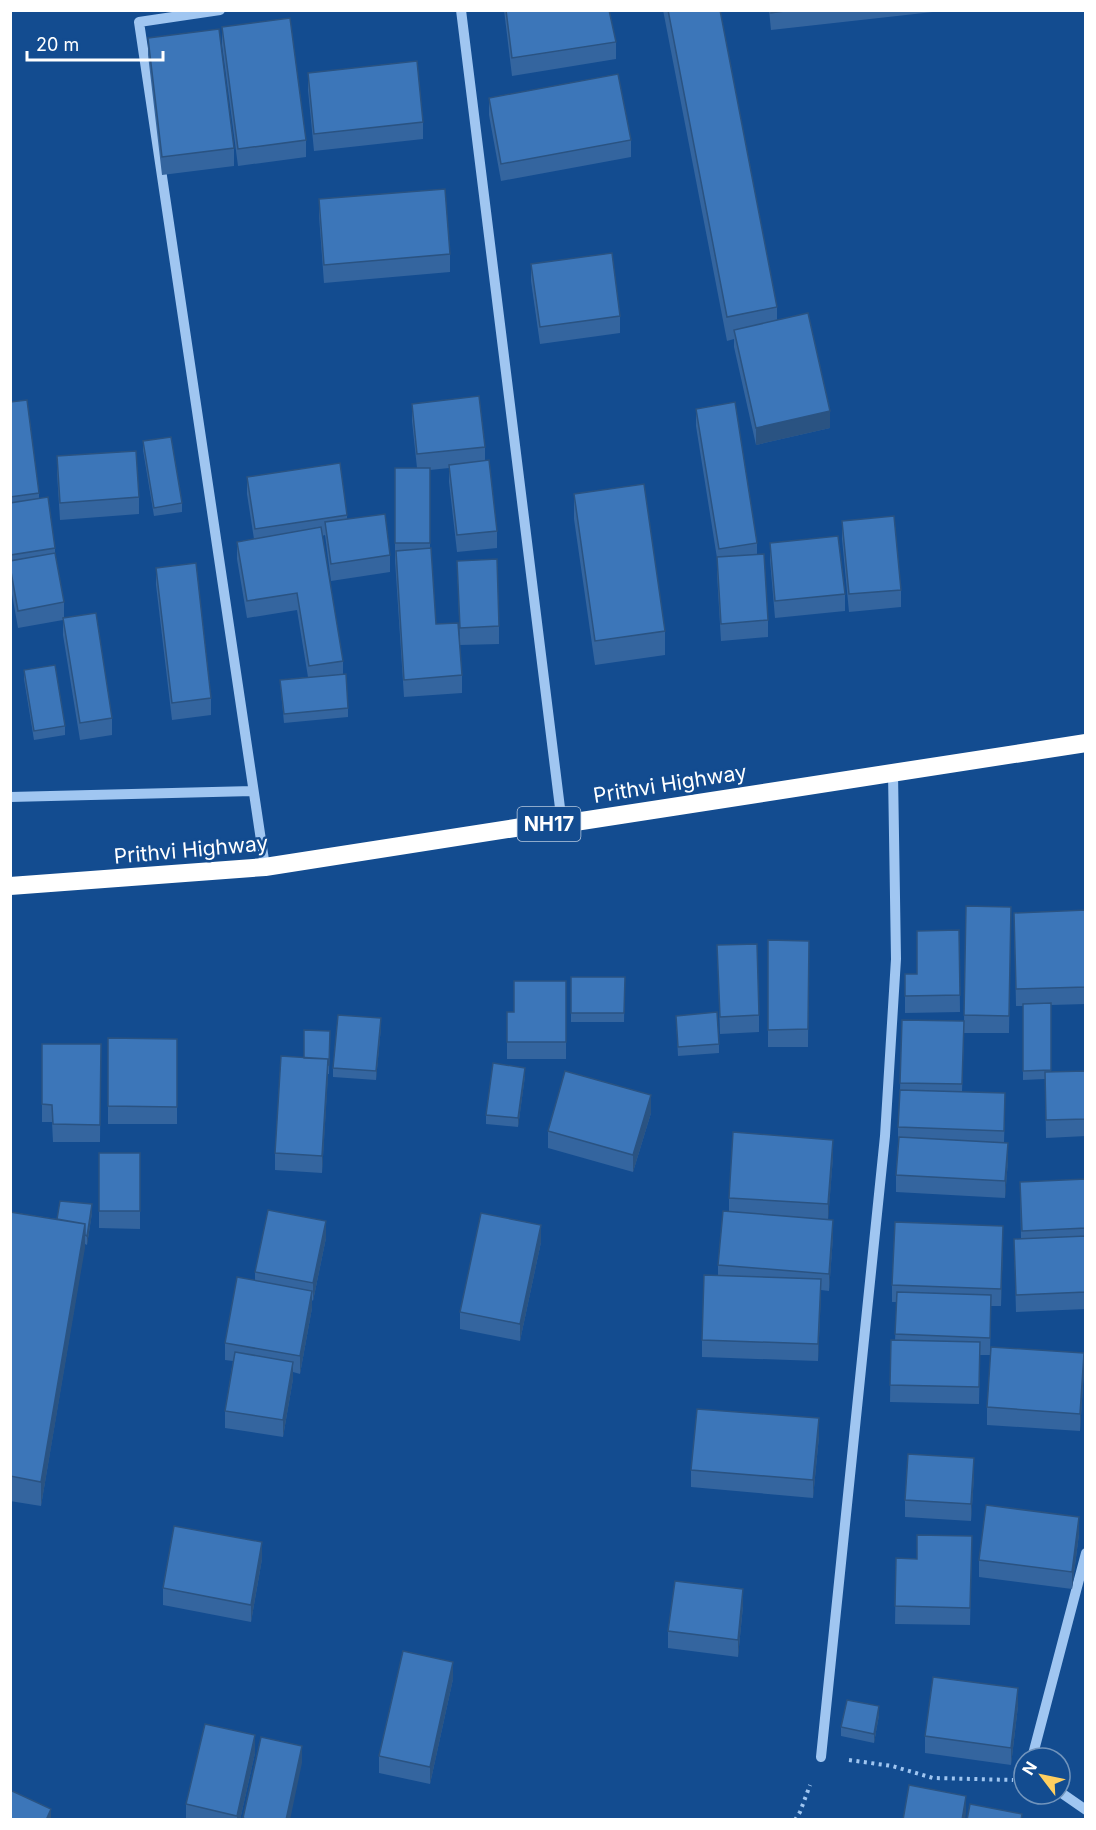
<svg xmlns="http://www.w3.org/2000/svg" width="1096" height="1830" font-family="Inter,sans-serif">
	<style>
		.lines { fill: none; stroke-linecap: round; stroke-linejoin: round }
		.path { stroke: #a0c6f1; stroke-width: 4; stroke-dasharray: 3 4.5; stroke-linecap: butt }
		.minor { stroke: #a0c6f1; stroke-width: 10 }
		.highway { stroke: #fff; stroke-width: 18 }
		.wall { fill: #34659f }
		.shaded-wall { fill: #2a5382 }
		.building { fill: #3c76b9; stroke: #2a5382; stroke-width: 1.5 }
		.labels { text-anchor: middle; stroke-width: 5; stroke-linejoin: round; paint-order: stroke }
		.shield { fill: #134c90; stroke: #b8c9de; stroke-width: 1.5 }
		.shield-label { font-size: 20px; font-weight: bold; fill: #fff }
		.street-label { font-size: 21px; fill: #fff; stroke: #134c90 }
	</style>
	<rect width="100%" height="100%" fill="#134c90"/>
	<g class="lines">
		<path class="path" d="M849,1760L892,1766L933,1778L1013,1780
			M795,1820L800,1812L810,1785"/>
		<path class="minor" d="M220,10L139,22L265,867
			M461,10L562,824
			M10,797L253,791
			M821,1757L885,1136L896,959L893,773
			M1032,1758L1086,1553
			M1060,1792L1086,1810"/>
		<path class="highway" d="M10,886L265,867L534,825L562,824L1086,743"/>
	</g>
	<path class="wall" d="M504,10H609L616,42V59L512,76Z
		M663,10H720L777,307V320L830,428L756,445L734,347V339L727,341Z
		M769,10H933V12L771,30Z
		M222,27L306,140V157L238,166L222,45Z
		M148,38L234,148V166L162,175L148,55Z
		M308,73L423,122V139L314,151L308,90Z
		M489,98L631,140V157L501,181L489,115Z
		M319,199L450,254V272L324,283L319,216Z
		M531,264L620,316V333L540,344L531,281Z
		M10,402L39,493V499L55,548V556L64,602V618L112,718V735L80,740L63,635V620L18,628L10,583Z
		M412,404L485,447V461L497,531V548L457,552L449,482V468L430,470V548L436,624L462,675V693L404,697L395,560V468H417L412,421Z
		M696,409L757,543V555L768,620V637L721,641L717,574V558L696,426Z
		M143,441L182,503V512L154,516L143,450Z
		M57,456L139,497V514L60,520L57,473Z
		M247,477L347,515V519L390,555V572L331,581L325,535L322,536L343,661V674L348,708V717L284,723L280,680L308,677L297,610L247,618L237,559V542L254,539L247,494Z
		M574,494L665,631V655L595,665L574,519Z
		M842,521L901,590V607L849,612L842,539Z
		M770,543L845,594V611L775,618L770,560Z
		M457,561L499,626V644L460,645Z
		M156,568L211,698V715L172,720L156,585Z
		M24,670L65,726V735L34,740L24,679Z
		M966,906L1011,907L1009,1033H964L962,1092L1005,1110L1004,1142L1008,1160L1005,1198L896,1192V1175L898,1144V1127L900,1090L902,1020L964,1021Z
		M1086,910V1004L1051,1005V1072L1086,1071V1136L1046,1138L1045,1079L1023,1080V1006H1016L1014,913Z
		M959,930L960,1012L905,1013V974H917Z
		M768,940L809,941L808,1047H768Z
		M717,945L759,1015V1032L720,1034Z
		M571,977H625L624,1022H571Z
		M566,981V1059H507V1012H514Z
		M676,1016L719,1044V1053L678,1056Z
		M381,1027L376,1080L333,1077V1068Z
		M330,1031L329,1074H328L322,1173L275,1170V1153L304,1058Z
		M108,1038L177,1039V1124H108Z
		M42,1044H101L100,1142H53L52,1122H42Z
		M525,1076L518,1127L486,1124V1115Z
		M651,1113L633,1172L548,1148V1131Z
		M99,1153H140V1229L99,1228Z
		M833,1157L828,1219L833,1237L829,1291L821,1290L818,1361L702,1357V1340L718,1276V1265L729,1212V1198Z
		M1086,1179V1309L1016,1312L1014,1239H1021L1020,1182Z
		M10,1212L57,1219L92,1213L87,1245L85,1244L41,1506L10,1501Z
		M326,1238L313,1301L312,1300V1308L300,1374L293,1372V1379L283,1437L225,1428V1411L233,1361L225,1360V1343L255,1281V1272Z
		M541,1242L520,1341L460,1329V1312Z
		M1003,1243L1001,1306H991L990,1355H980L979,1404L890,1402L891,1340H895L897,1302H892V1285Z
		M1084,1370L1080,1431L987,1425V1407Z
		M819,1436L813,1498L691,1487V1470Z
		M974,1476L971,1521L905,1517V1500Z
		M1079,1534L1072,1589L979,1577V1560Z
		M972,1536L970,1625L895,1624L896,1558L917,1559Z
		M262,1559L251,1622L163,1605V1588Z
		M743,1606L738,1657L668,1648V1631Z
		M453,1679L430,1784L379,1773V1756Z
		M1018,1706L1011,1765L925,1753V1736Z
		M879,1715L874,1743L841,1736V1727Z
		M255,1753L240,1820H186V1804Z"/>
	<path class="shaded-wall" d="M830,411V428L756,445V428Z
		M381,1018V1027L376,1080V1071Z
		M328,1059V1077L322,1173V1156Z
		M525,1068V1076L518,1127V1118Z
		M651,1095V1113L633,1172V1155Z
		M833,1140V1157L828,1222V1204Z
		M1008,1143V1160L1005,1198V1181Z
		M92,1204V1213L87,1245V1236Z
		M833,1220V1237L829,1291V1274Z
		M326,1221V1238L313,1301V1283Z
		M85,1224V1248L41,1506V1482Z
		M541,1225V1242L520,1341V1324Z
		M1003,1226V1243L1001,1306V1289Z
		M821,1279V1296L818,1361V1344Z
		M312,1291V1308L300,1374V1356Z
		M1084,1353V1370L1080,1431V1414Z
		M293,1362V1379L283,1437V1420Z
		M819,1418V1436L813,1498V1480Z
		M974,1458V1476L971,1521V1504Z
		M1079,1517V1534L1072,1589V1572Z
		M262,1542V1559L251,1622V1605Z
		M743,1589V1606L738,1657V1640Z
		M453,1662V1679L430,1784V1767Z
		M1018,1688V1706L1011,1765V1748Z
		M879,1706V1715L874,1743V1734Z
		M255,1735V1753L240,1820H237V1816Z
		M302,1746V1763L290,1820H286Z
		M966,1796V1813L965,1820H962Z
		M51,1809V1820H46Z"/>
	<path class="building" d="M506,10H609L616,42L512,58Z
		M668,10H720L777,307L727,317Z
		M771,10H792L771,13Z
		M290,18L306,140L238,149L222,27Z
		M219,29L234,148L162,157L148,38Z
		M417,61L423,122L314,134L308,73Z
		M618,74L631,140L501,164L489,98Z
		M445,189L450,254L324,265L319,199Z
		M612,253L620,316L540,327L531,264Z
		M808,313L830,411L756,428L734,330Z
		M479,396L485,447L417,454L412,404Z
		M27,400L39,493L10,497V402Z
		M735,402L757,543L719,549L696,409Z
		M171,437L182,503L154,508L143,441Z
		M136,451L139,497L60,503L57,456Z
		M489,460L497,531L457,535L449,465Z
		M340,463L347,515L255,529L247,477Z
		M395,468H430V543H395Z
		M644,484L665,631L595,641L574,494Z
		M48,497L55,548L10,555V503Z
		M385,514L390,555L331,564L325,522Z
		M894,516L901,590L849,594L842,521Z
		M321,527L343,661L309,666L297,593L247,601L237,542Z
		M838,536L845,594L775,601L770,543Z
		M431,548L436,624L458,623L462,675L404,680L396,551Z
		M55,553L64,602L18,611L10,566V561Z
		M764,554L768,620L721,624L717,557Z
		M497,559L499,626L460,628L457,561Z
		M196,563L211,698L172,703L156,568Z
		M96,613L112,718L80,723L63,618Z
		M55,665L65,726L34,731L24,670Z
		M346,674L348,708L284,714L280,680Z
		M966,906L1011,907L1009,1016L964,1015Z
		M1086,910V987L1016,989L1014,913Z
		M959,930L960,995L905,996V974H917V931Z
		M768,940L809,941L808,1029L768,1030Z
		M757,944L759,1015L720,1017L717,945Z
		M571,977H625L624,1013H571Z
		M514,981H566V1042H507V1012H514Z
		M1051,1003V1070L1023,1071V1004Z
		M717,1012L719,1044L678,1047L676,1016Z
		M338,1015L381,1018L376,1071L333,1068Z
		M902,1020L964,1021L962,1084L900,1083Z
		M304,1030L330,1031L329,1065H328V1059L304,1058Z
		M108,1038L177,1039V1107L108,1106Z
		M42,1044H101L100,1125L53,1124L52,1105L42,1104Z
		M281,1056L328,1059L322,1156L275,1153Z
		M493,1063L525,1068L518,1118L486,1115Z
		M565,1071L651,1095L633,1155L548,1131Z
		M1086,1071V1119L1046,1120L1045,1072Z
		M900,1090L1005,1093L1004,1131L898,1127Z
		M733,1132L833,1140L828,1204L729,1198Z
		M899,1137L1008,1143L1005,1181L896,1175Z
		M99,1153H140V1211H99Z
		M1086,1179V1228L1022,1231L1020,1182Z
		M60,1201L92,1204L87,1236L85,1235V1224L57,1219Z
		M268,1210L326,1221L313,1283L255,1272Z
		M723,1211L833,1220L829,1274L718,1265Z
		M10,1212L85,1224L41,1482L10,1476Z
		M481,1213L541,1225L520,1324L460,1312Z
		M895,1222L1003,1226L1001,1289L892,1285Z
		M1086,1236V1292L1016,1295L1014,1239Z
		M704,1275L821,1279L818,1344L702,1340Z
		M237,1277L312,1291L300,1356L225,1343Z
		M897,1292L991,1295L990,1338L895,1334Z
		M891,1340L980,1342L979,1387L890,1385Z
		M991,1347L1084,1353L1080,1414L987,1407Z
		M235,1352L293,1362L283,1420L225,1411Z
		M697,1409L819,1418L813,1480L691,1470Z
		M908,1454L974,1458L971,1504L905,1500Z
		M986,1505L1079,1517L1072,1572L979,1560Z
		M174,1526L262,1542L251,1605L163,1588Z
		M917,1535L972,1536L970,1608L895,1606L896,1558L917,1559Z
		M675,1581L743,1589L738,1640L668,1631Z
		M403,1651L453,1662L430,1767L379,1756Z
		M933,1677L1018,1688L1011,1748L925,1736Z
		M847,1700L879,1706L874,1734L841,1727Z
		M205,1724L255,1735L237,1816L186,1804Z
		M261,1737L302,1746L286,1820H248L243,1818Z
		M909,1785L966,1796L962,1820H903Z
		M10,1790L51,1809L46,1820H10Z
		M970,1804L1022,1814L1021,1820H967Z"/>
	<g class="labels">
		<rect class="shield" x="517.5" y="807" width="63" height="34" rx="4.5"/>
		<g class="shield-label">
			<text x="549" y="831">NH17</text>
		</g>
		<g class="street-label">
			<text transform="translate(670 784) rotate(-9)" y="7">Prithvi Highway</text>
			<text transform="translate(191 850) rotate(-5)" y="7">Prithvi Highway</text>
		</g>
	</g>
	<rect width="1096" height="1830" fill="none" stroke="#ffffff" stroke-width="24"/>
	<g transform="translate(1042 1776) rotate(302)"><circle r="28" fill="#134c90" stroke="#7194bc" stroke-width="1.5"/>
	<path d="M0-4.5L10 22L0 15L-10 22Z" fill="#ffcf60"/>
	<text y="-9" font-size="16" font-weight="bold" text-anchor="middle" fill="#ffffff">N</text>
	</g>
	<path d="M27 51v9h136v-9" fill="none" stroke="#ffffff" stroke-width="3"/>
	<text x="36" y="51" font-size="18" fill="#ffffff" stroke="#134c90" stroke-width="4.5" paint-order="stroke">20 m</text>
</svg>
